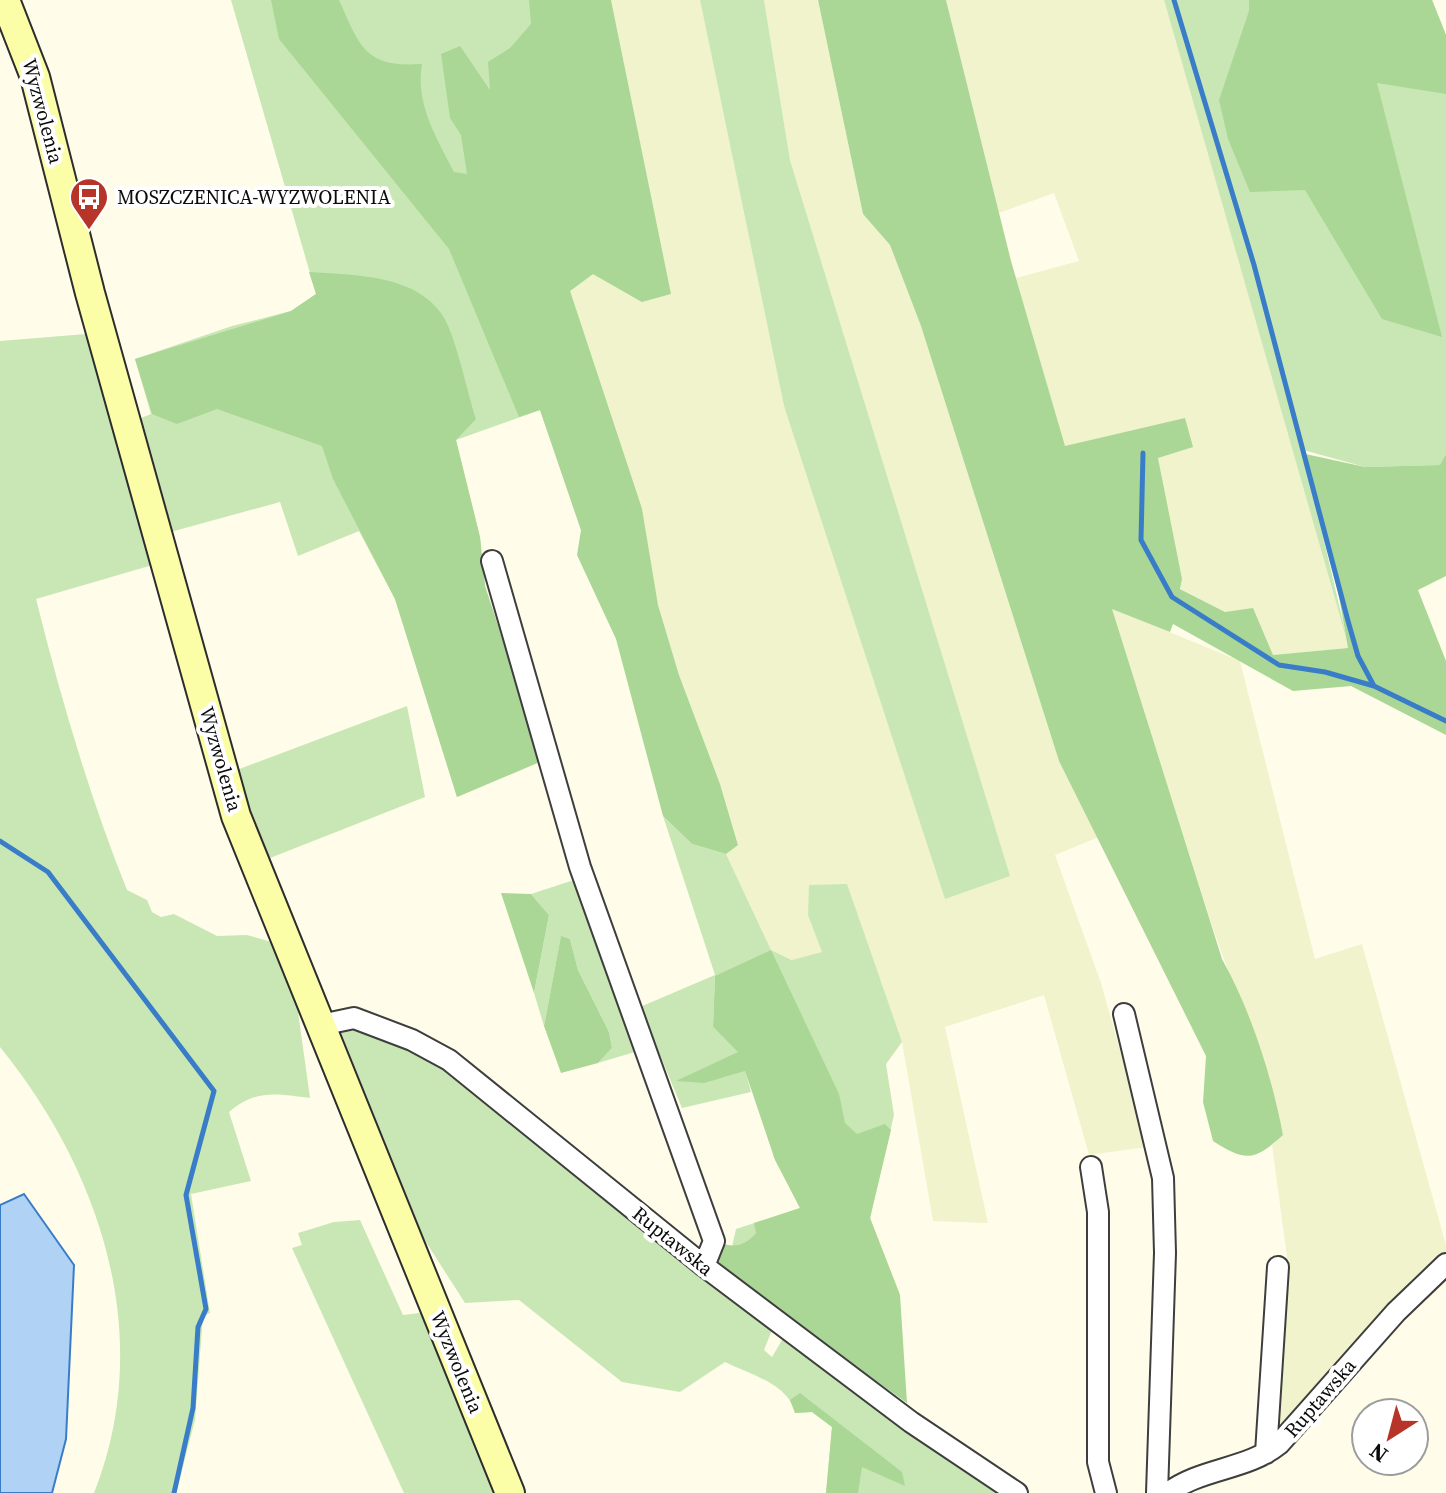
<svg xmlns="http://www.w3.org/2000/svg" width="1446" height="1493" font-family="'Source Serif 4',serif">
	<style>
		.farmland { fill: #f1f3cc }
		.green { fill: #c9e7b5 }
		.forest { fill: #aad795 }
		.water { fill: #b0d2f4; stroke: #397dc9; stroke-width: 2 }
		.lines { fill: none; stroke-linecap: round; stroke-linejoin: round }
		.stream { stroke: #397dc9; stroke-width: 5 }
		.street-casing { stroke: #3e3e3e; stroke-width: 24 }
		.secondary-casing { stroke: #2d2d2d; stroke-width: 32 }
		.street { stroke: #fff; stroke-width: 20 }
		.secondary { stroke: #fbfda7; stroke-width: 28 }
		.labels { text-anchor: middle; stroke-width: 8; stroke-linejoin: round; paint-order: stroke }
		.street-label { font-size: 20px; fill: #0b0b0b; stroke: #fff }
		.poi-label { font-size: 20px; fill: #0b0b0b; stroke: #fff; text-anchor: start }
	</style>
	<rect width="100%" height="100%" fill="#fffdea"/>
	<path class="farmland" d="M611,0H700L784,406L1009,875L790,160L764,0H818L863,214L890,245L921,326L1059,761L1099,837L1055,855L1101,983L1147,1147L1089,1155L1044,995L945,1027L988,1223L933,1221L902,1042L822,952L793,960L771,950L726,854L738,844L720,784L679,675L658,605L639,501L570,291L593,273L642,302L670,294Z
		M946,0H1164L1349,648L1273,655L1225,612L1181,589L1158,457L1065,447L1016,278L1079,261L1054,193L999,213Z
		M1111,608L1240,661L1315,959L1362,944L1446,1245V1255L1389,1302L1277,1432L1287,1257L1272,1145L1283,1135L1276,1102L1213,929Z"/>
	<path class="green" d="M231,0H609L642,302L593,274L570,291L642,509L581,530L540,410L456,440L480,537L485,586L542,761L457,797L395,599L359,531L298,556L280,502L167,533L136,420L151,414L135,359L232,326L291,311L316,294Z
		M700,0H764L790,160L1010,876L945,899L784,406Z
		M1164,0H1432L1446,35V454L1441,465L1365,467L1303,450L1349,648Z
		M86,334L156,564L36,599C61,699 89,795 127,890L147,900L152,912L161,917L174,914L217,936L247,935L289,947L310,1098C276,1094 256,1089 229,1112L251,1181L191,1194L210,1313L203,1316L195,1420L176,1493H94C156,1337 101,1171 0,1047V341Z
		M407,706L425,797L270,858L234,771Z
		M663,816L692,844L726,854L771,950L792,960L822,952L808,915L809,885L847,884L902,1042L886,1064L894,1115L870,1218L900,1295L727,1269L736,1229L800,1208L773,1155L839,1094L715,976L713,1027L739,1052L721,1078L745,1070L751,1092L682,1108L640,1007L715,975Z
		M577,879L638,1051L598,1063L612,1048L609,1032L578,970L570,939L561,937L544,1026L534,993L549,915L531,894Z
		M360,1026L444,1064L774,1325L764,1350L772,1357L785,1335L1006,1493H826L832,1427L812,1412L795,1413C789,1384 749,1374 725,1362L680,1392L622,1382L519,1300L465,1303L424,1239L341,1033Z
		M360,1220L403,1315L428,1312L502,1493H404L292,1248L302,1245L298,1233L334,1222Z"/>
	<path class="forest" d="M271,0H339C360,47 365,68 422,64C415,104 437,138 454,172L467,174L461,135L450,118L441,54L460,46L490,90L488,62L510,48L531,24L529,0H611L671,294L642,302L593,274L570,291L642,509L658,605L679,675L720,784L738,845L726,854L692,844L663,816L616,639L577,555L581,530L540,410L519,417L449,249L279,39Z
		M818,0H946L1011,261L1065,446L1185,418L1193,447L1158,458L1182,579L1180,589L1225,612L1253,608L1273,655L1348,648L1338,591L1301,453L1365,467L1440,465L1446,454V576L1418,590L1446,661V735L1351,686L1293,691L1173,624L1170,632L1112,609L1222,959C1251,1011 1272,1077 1283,1135C1254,1161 1246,1162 1213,1141L1203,1102L1206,1056L1059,761L921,326L890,245L863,214Z
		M1249,0H1432L1446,35V94L1377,83L1442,337L1382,319L1305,190L1250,192L1228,139L1219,100L1249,11Z
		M309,272C352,275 413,274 441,313C456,334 467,393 476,419L456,440L480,537L485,586L542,761L457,797L395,599L333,479L322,446L217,409L177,424L152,414L135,359L291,311L316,294Z
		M501,893L531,894L549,915L534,993Z
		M561,936L570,939L578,970L609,1032L612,1048L598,1063L561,1073L544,1026Z
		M771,950L839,1094L845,1123L857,1134L885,1124L891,1130L870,1218L900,1295L907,1403L712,1264L719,1243C735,1248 745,1246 756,1233L754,1223L800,1208L775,1160L745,1071L704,1083L676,1081L738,1052L713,1027L715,976Z
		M800,1393L902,1472L905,1486L862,1467L858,1493H826L832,1427L812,1412L795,1413L790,1400Z"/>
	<path class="water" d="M24,1194L74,1265L66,1439L52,1493H0V1205Z"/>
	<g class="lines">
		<path class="stream" d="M1174,0L1254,265L1348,621L1358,656L1374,686
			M1143,453L1141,540L1172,597L1279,665L1325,672L1374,686L1446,721
			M0,841L48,872L214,1091L186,1195L206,1309L198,1327L193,1408L174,1493"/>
		<defs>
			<path id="street" d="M492,561L580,867L714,1241L704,1266
				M1124,1014L1163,1178L1165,1253L1157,1493
				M321,1025L354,1018L412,1040L449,1060L704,1266L911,1422L1017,1493
				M1091,1167L1098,1212V1462L1106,1493
				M1266,1453L1278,1267
				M1168,1493C1201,1468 1247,1470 1279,1444L1396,1312L1446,1264"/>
			<path id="secondary" d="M5,0L35,77L90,293L236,816L510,1493"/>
		</defs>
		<use href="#street" class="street-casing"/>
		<use href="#secondary" class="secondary-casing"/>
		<use href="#street" class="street"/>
		<use href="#secondary" class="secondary"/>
	</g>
	<defs>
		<symbol id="bus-pin" viewBox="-11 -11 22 30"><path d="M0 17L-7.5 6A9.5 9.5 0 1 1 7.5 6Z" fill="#b73428" stroke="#fff"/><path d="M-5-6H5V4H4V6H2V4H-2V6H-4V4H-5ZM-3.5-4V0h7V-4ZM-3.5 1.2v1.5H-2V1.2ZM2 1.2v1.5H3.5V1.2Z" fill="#fff"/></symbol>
	</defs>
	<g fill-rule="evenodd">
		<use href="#bus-pin" x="67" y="175" width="44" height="60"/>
	</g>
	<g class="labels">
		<g class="street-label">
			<text transform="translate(43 111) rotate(75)" y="7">Wyzwolenia</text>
			<text transform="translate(221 759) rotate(74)" y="7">Wyzwolenia</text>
			<text transform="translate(673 1241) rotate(39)" y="7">Ruptawska</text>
			<text transform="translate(457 1362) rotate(68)" y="7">Wyzwolenia</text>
			<text transform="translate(1320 1398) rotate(-49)" y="7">Ruptawska</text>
		</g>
		<g class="poi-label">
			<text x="117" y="204">MOSZCZENICA-WYZWOLENIA</text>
		</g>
	</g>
	<g transform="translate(1390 1437) rotate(216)"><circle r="38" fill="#ffffff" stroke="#9d9d9d" stroke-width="2"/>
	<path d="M0-6L14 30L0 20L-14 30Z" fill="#b73428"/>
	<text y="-12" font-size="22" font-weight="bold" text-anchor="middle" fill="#0b0b0b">N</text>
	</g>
</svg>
